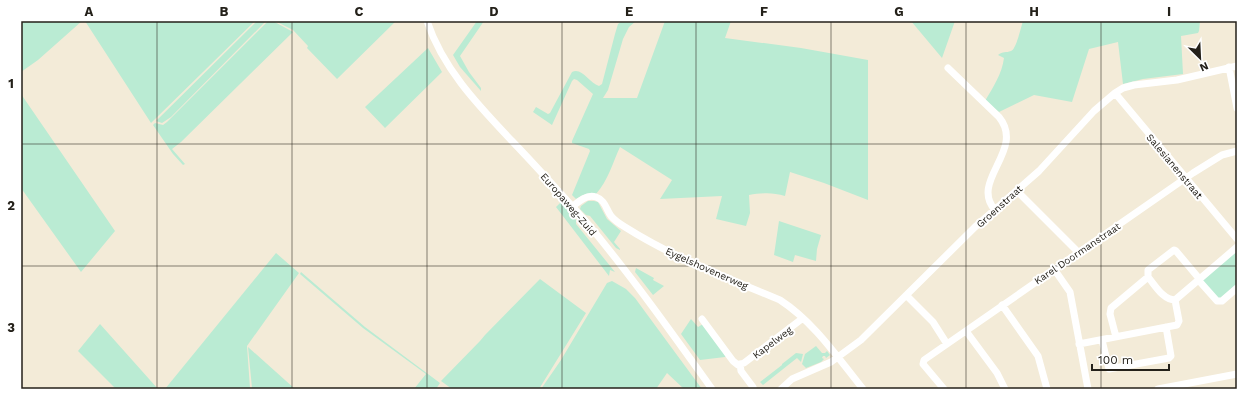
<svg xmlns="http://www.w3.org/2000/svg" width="1258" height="410" font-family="'Work Sans',sans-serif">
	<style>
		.green { fill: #baebd3 }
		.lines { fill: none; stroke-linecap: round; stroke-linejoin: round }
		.minor { stroke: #fff; stroke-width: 7 }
		.grid { fill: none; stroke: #24211a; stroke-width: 1; stroke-opacity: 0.55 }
		.labels { text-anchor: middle; stroke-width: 4; stroke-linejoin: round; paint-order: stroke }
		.street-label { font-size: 10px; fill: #24211a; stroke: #fff }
		.neatline { fill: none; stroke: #24211a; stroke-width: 1.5 }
		.grid-label { font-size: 13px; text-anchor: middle; font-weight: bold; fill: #24211a }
	</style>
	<rect width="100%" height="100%" fill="#f3ebd8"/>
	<path class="green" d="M21,21H82L38,60L21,72Z
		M85,21H255L151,123Z
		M257,21H266L171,117L162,123L156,121Z
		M268,21H273L293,32L181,142L172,149L185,164L183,165L173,154L153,125L155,123L163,125L167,122Z
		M275,21H396L337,79L307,48L308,46L293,30Z
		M477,21H484L460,56L469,72L481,88V91L460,67L453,55Z
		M622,21H636L629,27L623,39L608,90L603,98H637L665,21H731L725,38L801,48L868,60V200L824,183L790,172L785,196C772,192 762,193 749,195L750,213L746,226L716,219L722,196L660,199L672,180L620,147C613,162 608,181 596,194C588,192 583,195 576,199L572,195L590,151L589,149L572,143V141L593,94L577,80L574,79L572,81L552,125L533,112L536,107L548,114L550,113L572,72C582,67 589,83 599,86L602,84L615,34L618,24Z
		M911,21H955L942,58Z
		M1023,21H1200L1199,31L1198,33L1181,36L1183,74L1143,79L1123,84L1118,42L1089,49L1072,102L1034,95L999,112L985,101C993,87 1002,74 1004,58L998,55C1003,51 1006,53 1011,51C1016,50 1021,27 1023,21Z
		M428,48L442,72L385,128L365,107Z
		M21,94L115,231L81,272L21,188Z
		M588,201H594L598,202L607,219L621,231L614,242L620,249V250L616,248L590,216L586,215L580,209L581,206Z
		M561,202L576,220V224L615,272L610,270L609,276L556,207Z
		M779,221L821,235L817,249L816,261L795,255L793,262L774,255Z
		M1237,250V285L1219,299L1202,281Z
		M276,253L299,273L247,346L250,388L165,389Z
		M636,268L654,278L653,280L664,286L653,295L635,272Z
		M301,272L365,327L440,383L436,389H414L426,374L363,328L300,274Z
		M540,279L586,313L539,389H452L441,381L480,341L485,335Z
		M612,281L626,289L635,298L702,389H684L667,373L656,389H541L561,360L607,283Z
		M691,319L698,327L703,324L726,356L725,357L700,360L681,334Z
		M100,324L158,389H116L78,351Z
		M816,346L822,353H825L827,351L830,355L826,358L825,356H823L822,358L824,359L821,362L806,368L802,364L805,354Z
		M248,347L295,389H257L252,388Z
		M796,353L803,354L801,362L797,358L763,385L760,382L782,365V364Z"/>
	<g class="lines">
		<path class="minor" d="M427,21C443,69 478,105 512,141C538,168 563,196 588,224C632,277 672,333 712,389
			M1229,67L1237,108
			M948,68L999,117C1026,150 969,181 995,210
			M1115,93L1237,239
			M1017,191L1078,252
			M572,207C579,201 587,194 596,197C605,200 606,209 611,216C615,221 620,224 625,227C674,258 727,278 780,300C814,322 838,358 863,389
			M1054,269L1070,292L1088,389
			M907,296L933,322L947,344
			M1175,300C1163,300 1155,285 1148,277V270L1174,250L1176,251L1197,276L1201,283L1217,301H1222L1237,288
			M1002,305L1038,356L1047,389
			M702,319L733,361L738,365L744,363L803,318
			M966,331L997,373L1005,389
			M1116,337L1110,314L1111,308L1148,277
			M1102,340L1109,369L1169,358L1171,356L1166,327
			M1079,344L1177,325L1179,321L1175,300L1237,247
			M740,364L741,371L753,387
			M781,389L792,379L831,362L861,340L975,227L1039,171L1094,111L1115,93L1123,88L1134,85L1177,80L1237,66
			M944,389L923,364L924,360L1193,173L1222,155L1237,151
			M1158,389L1237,374"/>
	</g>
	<path class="grid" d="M157,21V389M292,21V389M427,21V389M562,21V389M696,21V389M831,21V389M966,21V389M1101,21V389M21,144H1237M21,266H1237"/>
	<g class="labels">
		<g class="street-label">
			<text transform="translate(1175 166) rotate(50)" y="4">Salesianenstraat</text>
			<text transform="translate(569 204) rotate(49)" y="4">Europaweg-Zuid</text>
			<text transform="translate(999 206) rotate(-42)" y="4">Groenstraat</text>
			<text transform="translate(1077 253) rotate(-34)" y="4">Karel Doormanstraat</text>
			<text transform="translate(707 268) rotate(24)" y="4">Eygelshovenerweg</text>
			<text transform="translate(772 342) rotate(-37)" y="4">Kapelweg</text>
		</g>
	</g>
	<rect width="1258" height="410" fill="none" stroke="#ffffff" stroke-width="44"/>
	<g transform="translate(1200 58) rotate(156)" stroke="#ffffff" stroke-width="3" paint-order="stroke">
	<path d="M0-3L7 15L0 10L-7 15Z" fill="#24211a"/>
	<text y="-6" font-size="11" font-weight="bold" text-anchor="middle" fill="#24211a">N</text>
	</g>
	<path d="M1092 364v6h77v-6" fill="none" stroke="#24211a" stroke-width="2"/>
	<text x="1098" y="364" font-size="12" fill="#24211a" stroke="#ffffff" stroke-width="3" paint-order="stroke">100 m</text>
	<rect x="22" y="22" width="1214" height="366" class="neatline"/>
	<g class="grid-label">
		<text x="89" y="16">A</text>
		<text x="224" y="16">B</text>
		<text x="359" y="16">C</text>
		<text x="494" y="16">D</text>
		<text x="629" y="16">E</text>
		<text x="764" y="16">F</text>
		<text x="899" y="16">G</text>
		<text x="1034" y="16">H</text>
		<text x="1169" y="16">I</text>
		<text x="11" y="88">1</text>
		<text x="11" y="210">2</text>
		<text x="11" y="332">3</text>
	</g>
</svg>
